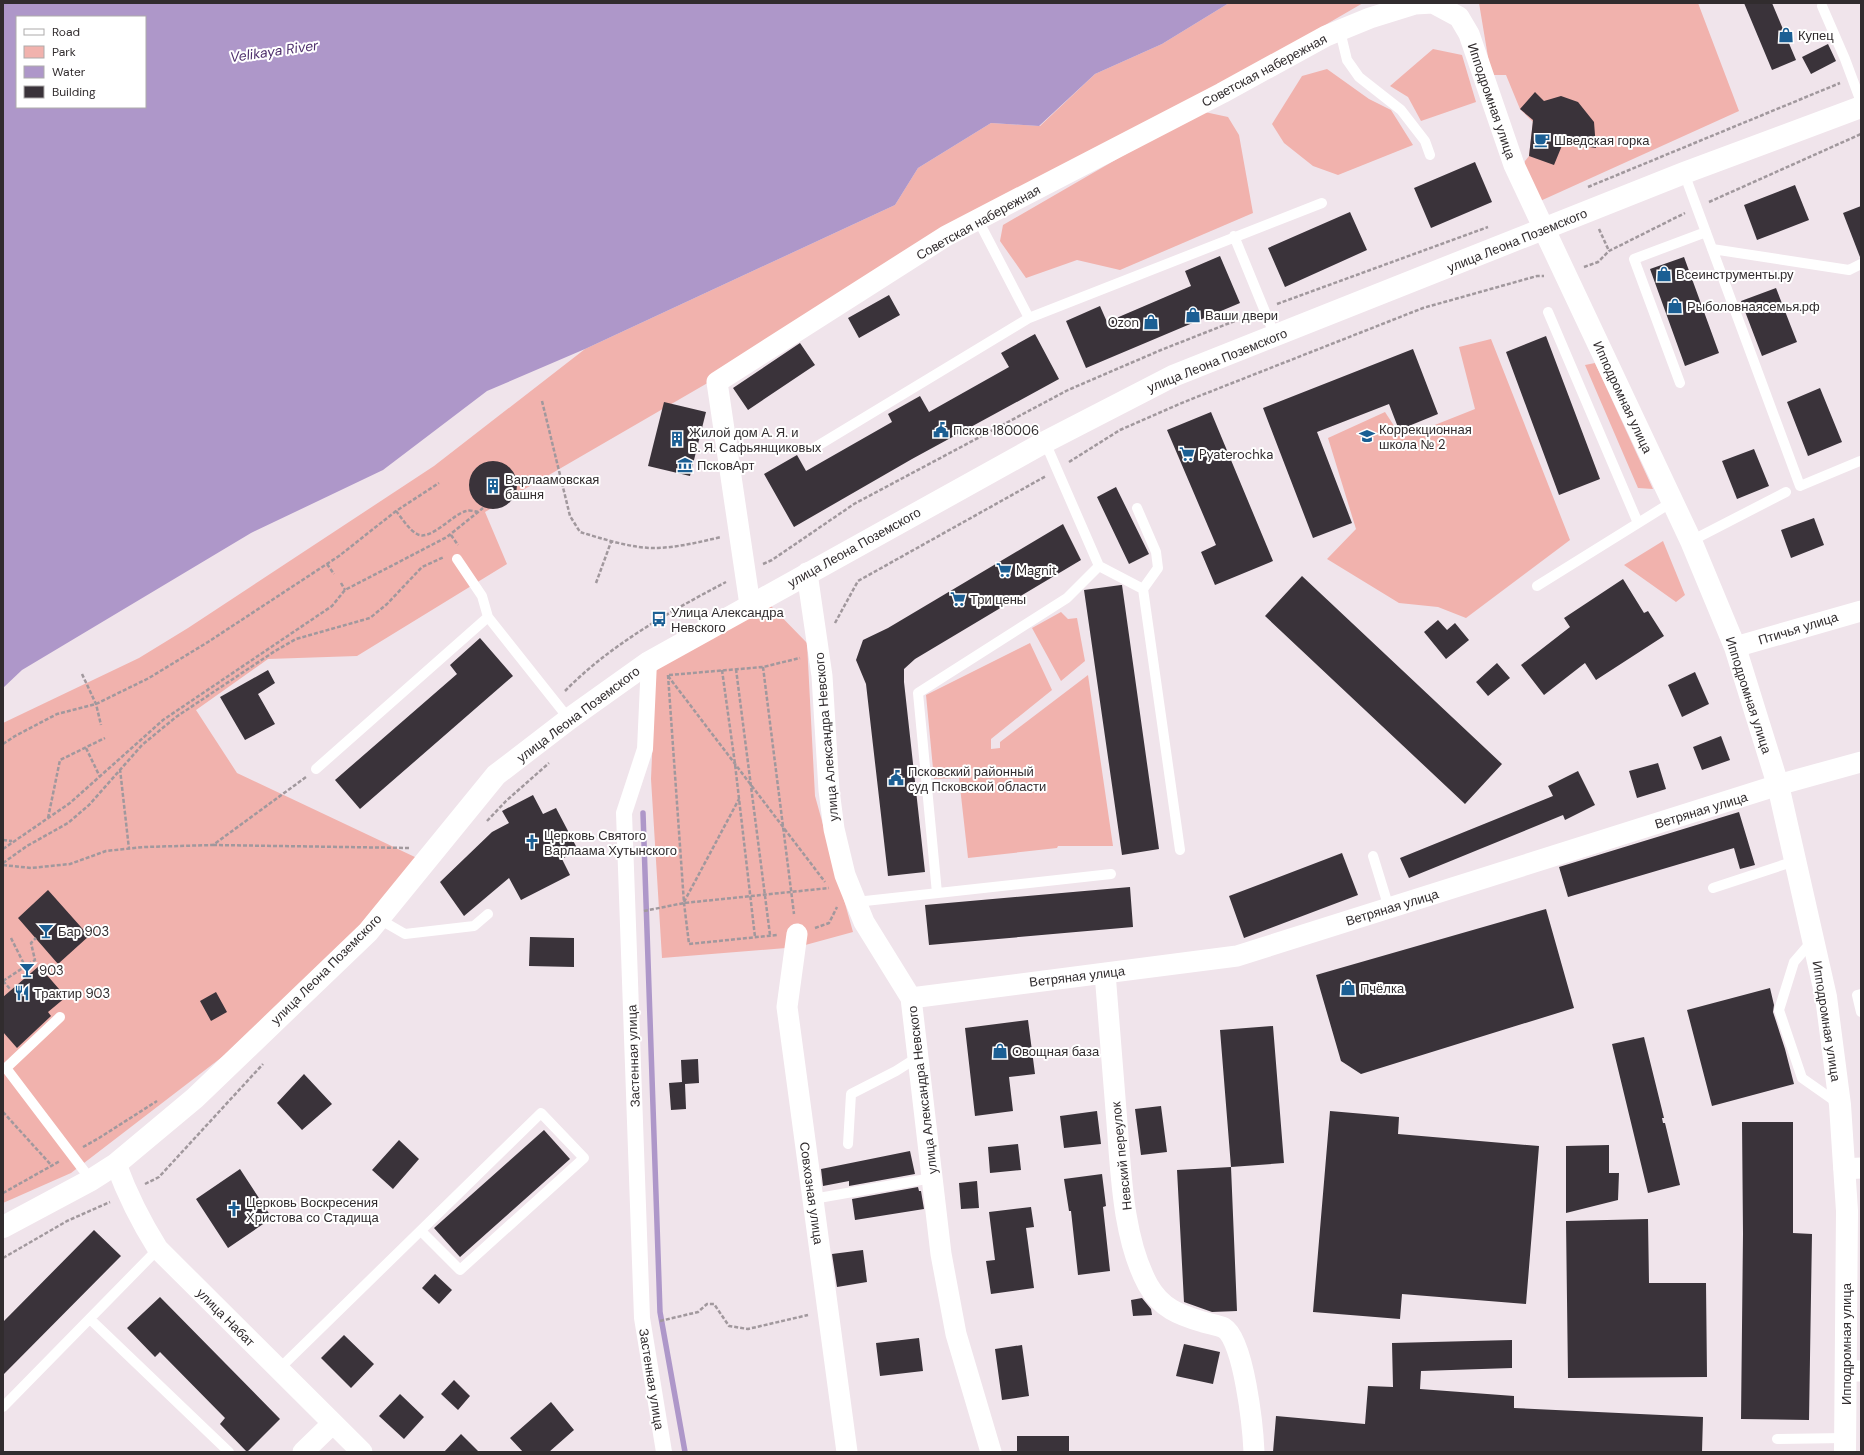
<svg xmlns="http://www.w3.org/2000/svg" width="1864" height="1455" font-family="'DM Sans',sans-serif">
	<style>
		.green { fill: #f1b2ad }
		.water { fill: #ae97c9; fill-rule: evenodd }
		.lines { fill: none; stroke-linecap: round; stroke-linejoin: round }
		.stream { stroke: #ae97c9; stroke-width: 5.5 }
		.building { fill: #3a333a }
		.path { stroke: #a1989d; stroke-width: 2.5; stroke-dasharray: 4 2; stroke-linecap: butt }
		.service { stroke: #fff; stroke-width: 10 }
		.pedestrian { stroke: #fff; stroke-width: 16 }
		.minor { stroke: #fff; stroke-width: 21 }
		.secondary { stroke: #fff; stroke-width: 22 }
		.primary { stroke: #fff; stroke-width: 22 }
		.labels { text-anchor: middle; stroke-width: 4; stroke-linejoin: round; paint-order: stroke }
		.poi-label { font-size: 13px; fill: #312c2e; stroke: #fff; text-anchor: start }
		.street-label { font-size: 13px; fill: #312c2e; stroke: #fff }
		.water-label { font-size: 14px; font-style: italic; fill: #4e2f6c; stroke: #fff }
	</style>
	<rect width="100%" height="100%" fill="#f0e4eb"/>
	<path class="green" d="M1229,3H1363L485,512L507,564L357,656L268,659L196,710L237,773L417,858L353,933L239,1044L71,1173L3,1203V723L139,658L188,628L434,466L585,349L895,205L918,168L991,123L1040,126L1095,74L1162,44Z
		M1479,3H1698L1739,111L1538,202L1523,172L1525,161L1529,156L1533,122L1520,109L1506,75H1491Z
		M1433,49L1462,55L1476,102L1421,121L1408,97L1390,86Z
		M1327,69L1369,99L1391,110L1413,145L1338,175L1313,166L1284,143L1272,124L1302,76Z
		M1200,111L1228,117L1239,135L1253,213L1120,270L1077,260L1026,278L1000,241L1003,225Z
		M1491,339L1570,540L1466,618L1438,607L1399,603L1327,559L1356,529L1328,438L1385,412L1402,438L1475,409L1459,347Z
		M1595,363L1653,489L1638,488L1585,365Z
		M1663,541L1685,595L1676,602L1624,565Z
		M769,604L807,643L815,796L853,932L798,947L662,958L651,779L656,666Z
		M1061,612L1068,619L1077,618L1085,661L1061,681L1032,628Z
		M1030,643L1052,690L991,739V749L1000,748V742L1088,675L1113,846H1058L1057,848L968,858L959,778L934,779L926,695Z"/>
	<path class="water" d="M3,3H1229L1162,44L1095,74L1039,126L991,123L918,168L895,205L585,349L487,391L383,470L251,533L22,670L3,688ZM17,17H145V107H17Z"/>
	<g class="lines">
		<path class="stream" d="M643,813L660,1312L685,1452"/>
	</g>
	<path class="building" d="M1744,3H1772L1796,60L1772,70Z
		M1828,44L1836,61L1811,74L1802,57Z
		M1535,92L1544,101L1561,96L1578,102L1594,122L1596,148L1563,143L1554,165L1529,156L1533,120L1520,109Z
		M1475,162L1492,202L1431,228L1414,188Z
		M1795,185L1809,220L1757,240L1744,205Z
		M1861,206V257H1860L1843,213Z
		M1350,212L1367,250L1285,287L1268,248Z
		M1220,256L1240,303L1086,368L1066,321L1100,306L1107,322L1191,286L1185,271Z
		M1684,257L1719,353L1685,366L1650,269Z
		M1776,288L1797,342L1762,356L1741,301Z
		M889,295L900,315L859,338L848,318Z
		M1035,334L1059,379L912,459L794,527L764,474L797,455L806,471L892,422L888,414L920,396L929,412L1009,367L1001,353Z
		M1546,336L1600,479L1559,495L1506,352Z
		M800,343L815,365L748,410L733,388Z
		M1413,349L1438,414L1399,430L1389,404L1317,432L1352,523L1313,538L1263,408Z
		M1820,388L1842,442L1808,456L1787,402Z
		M664,402L706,412L690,476L648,466Z
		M1211,412L1273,561L1215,585L1201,552L1216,545L1167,430Z
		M1754,449L1769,486L1737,499L1722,461Z
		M469 485a24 24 0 1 1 48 0a24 24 0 1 1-48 0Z
		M1116,487L1149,554L1129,564L1097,497Z
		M1814,518L1824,545L1791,558L1781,530Z
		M1063,524L1081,560L915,659L904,669V682L925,872L888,876L866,684L856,660L863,640L888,628Z
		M1302,576L1502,764L1465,804L1265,616Z
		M1623,579L1644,613L1648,611L1664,636L1596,680L1585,663L1544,695L1521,665L1570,627L1564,618Z
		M1121,585H1122L1159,849L1122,855L1084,590Z
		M1438,620L1447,630L1455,623L1469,640L1446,659L1424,632Z
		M480,638L513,676L360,809L335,780L457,674L450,665Z
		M1497,663L1510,678L1488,696L1476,682Z
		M268,670L275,683L258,694L275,724L245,740L220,697Z
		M1695,672L1709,704L1682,717L1668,685Z
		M1721,736L1730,760L1702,770L1693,747Z
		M1658,763L1666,789L1637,798L1629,771Z
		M1578,771L1595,805L1565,820L1563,815L1409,878L1400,858L1553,796L1548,786Z
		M533,795L543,814L556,808L578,850L562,859L570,875L521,900L509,878L464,916L440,882L492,832L509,823L502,811Z
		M1739,812L1755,865L1740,869L1734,848L1568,897L1559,867Z
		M1342,853L1358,895L1244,938L1229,896Z
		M1130,887L1133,927L929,945L925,905Z
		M48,890L89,936L58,964L18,918Z
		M1546,909L1574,1008L1361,1074L1341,1061L1316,975Z
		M530,937L574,938V967L529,966Z
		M39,966L66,997L48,1012L51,1016L17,1048L3,1032V997Z
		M1770,988L1774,1005L1773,1012L1785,1049L1794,1084L1712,1106L1687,1010Z
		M216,992L227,1012L211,1021L200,1001Z
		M1028,1020L1035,1074L1009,1077L1013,1111L975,1116L965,1028Z
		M1273,1026L1284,1163L1231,1167L1220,1030Z
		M1644,1037L1664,1118H1662L1663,1123H1665L1680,1185L1648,1193L1612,1044Z
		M698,1059L699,1083L685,1084L686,1109L671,1110L669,1083L682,1082L681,1060Z
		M304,1074L332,1104L302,1130L277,1103Z
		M1161,1106L1167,1152L1141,1155L1135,1109Z
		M1097,1111L1101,1144L1064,1148L1060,1116Z
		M1330,1111L1399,1117L1398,1134L1539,1146L1526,1304L1402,1294L1400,1319L1313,1312Z
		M1742,1122H1793V1233L1812,1234L1809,1420L1741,1419L1743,1234Z
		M544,1130L570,1159L460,1257L434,1228Z
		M399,1140L419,1159L393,1189L372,1170Z
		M1018,1144L1021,1170L990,1173L988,1147Z
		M1609,1145V1173H1619L1618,1200L1566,1213V1146Z
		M910,1151L915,1174L849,1186V1181L823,1186L821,1169Z
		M1231,1167L1237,1311L1212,1312L1184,1302L1177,1170Z
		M240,1169L272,1218L228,1248L196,1199Z
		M1102,1174L1106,1206L1103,1207L1110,1271L1078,1275L1071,1211H1069L1064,1179Z
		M977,1181L979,1208L961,1209L959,1183Z
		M918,1187L919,1191H921L924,1209L855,1220L852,1199Z
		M1031,1207L1034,1227L1026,1228L1034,1288L991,1294L986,1261L995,1260L989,1212Z
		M1648,1219L1649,1283H1706L1707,1377L1568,1378L1566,1221Z
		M94,1230L121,1256L3,1375V1322Z
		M863,1250L867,1282L837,1287L832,1254Z
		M435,1274L452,1290L439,1304L422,1288Z
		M160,1297L280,1419L247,1452L220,1424L225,1418L160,1352L155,1357L127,1328Z
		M1142,1298L1151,1309L1152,1315L1133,1316L1131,1300Z
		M344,1335L374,1364L351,1388L321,1358Z
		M919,1338L923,1371L880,1376L876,1343Z
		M1512,1340V1368L1421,1371L1420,1389L1514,1396V1408L1703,1417L1702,1452H1273L1276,1416L1365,1424L1368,1386L1393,1387L1392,1343Z
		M1184,1344L1220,1352L1213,1384L1176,1376Z
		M1022,1345L1029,1396L1002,1400L995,1349Z
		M454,1380L470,1396L458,1410L441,1394Z
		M400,1394L424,1417L404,1439L379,1416Z
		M551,1402L574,1430L549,1452H523L510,1438Z
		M461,1434L479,1452H444Z
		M1017,1436H1069V1452H1017Z"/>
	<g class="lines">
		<path class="path" d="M1588,187L1840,83
			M1709,202L1861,134
			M1599,229L1609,251
			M1584,267L1598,262L1609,251L1685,213
			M1277,304L1488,227
			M542,401L570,516L580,532C603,539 634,549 658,548C679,547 700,542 721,537
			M1069,462L1120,430L1184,402L1423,308L1537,276H1544
			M396,511C402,518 409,530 417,534C430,542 453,514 466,511C469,510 474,511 478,512
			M451,535L458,545
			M327,564L334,574
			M763,564L772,560L854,504L1068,390L1161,350L1250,315
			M341,583L345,590
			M596,583L611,542
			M835,623L858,581L1046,476
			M763,667L794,914
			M736,669L770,935
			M722,670L735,764L755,937
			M82,674L96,704L101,725
			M668,675L684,903L689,944L777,935
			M669,675L763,667L800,658
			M668,676L825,882
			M565,691C610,645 669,612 726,582
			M3,744L15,736L57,714L96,704L149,678L208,642L339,556L396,511L439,483
			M86,748L100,777
			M120,769L129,849
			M48,818L60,760L105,738
			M487,821L506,801L549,763
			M3,840L12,841
			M213,845L410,848
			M3,849L70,803L163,720L332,606L345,590L447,537L483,508
			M3,863L27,846L68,823L89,805L142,745L176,717L275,651L296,639L370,618L387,604L422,567L444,557
			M3,865L31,868L70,864L106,851L144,847L213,845L306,777
			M684,902L739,799
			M644,911L684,903L829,888
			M815,928L829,923L837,907
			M11,938L25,966
			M3,981L35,960L31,943L36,938
			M3,981L11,990
			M3,1112L52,1166
			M83,1147L99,1138L157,1101
			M145,1184L159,1177L263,1064
			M3,1193L60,1161
			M3,1258L67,1221L110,1202
			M660,1321L698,1312L707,1304H714L729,1326L748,1329L808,1315"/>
		<path class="service" d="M1822,6L1845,59L1861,102
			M1340,31L1347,60L1359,77L1401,110L1425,141L1430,155
			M1684,173L1800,486L1860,461
			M978,220L1029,318
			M1234,236L1275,336
			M1712,249L1849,270L1861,264
			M1548,312L1638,523
			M1680,383L1634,259L1706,232
			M814,448L1029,318L1322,203
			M1137,508L1156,552L1158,568L1143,589
			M1691,541L1786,492
			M457,559L482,596L488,617
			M1099,566L1143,589L1180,850
			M1537,586L1672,502
			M316,769L488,617L569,719
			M1373,856L1389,908
			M1713,888L1795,861
			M937,893L918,693L1067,598L1099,566L1045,442
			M856,902L1111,874
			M379,919L405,934L474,926L488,914
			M1813,940L1794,962L1779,1010L1802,1078L1839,1104
			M1861,994L1857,995L1861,1012
			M60,1017L6,1068L91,1180
			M848,1144L851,1094L896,1071L918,1057
			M813,1199L932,1178
			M90,1319L229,1452
			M279,1369L541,1113L584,1158L460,1270L421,1231
			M3,1407L158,1249
			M1777,1439L1845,1438"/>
		<path class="pedestrian" d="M649,662L645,749L624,813L642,1318L664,1452"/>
		<path class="minor" d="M807,573L822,676L829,790L834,829L845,875L864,922L911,998L941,1254L956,1334L991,1452
			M750,605L717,382L946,236L1222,93L1326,36L1370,18L1415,4L1433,3L1459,17L1469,34L1514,165L1544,229
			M1735,647L1861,611
			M797,934L787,1007L847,1452
			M1105,973C1109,1023 1113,1073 1117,1123C1121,1174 1123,1239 1148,1285C1161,1308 1179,1315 1203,1322C1209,1324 1218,1325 1224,1328C1244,1340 1253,1428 1254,1452
			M911,998L1237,956L1778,785L1861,762
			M116,1164C127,1194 141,1222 158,1249L362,1452
			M1844,1169L1861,1168
			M1846,1371H1861
			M303,1452L333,1423"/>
		<path class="secondary" d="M1544,229L1691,541L1735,647L1778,785L1826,997L1840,1105L1847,1211L1845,1452"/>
		<path class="primary" d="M3,1227L91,1180L116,1164L195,1098L368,932L496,775L569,719L649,662L1045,442L1173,376L1684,173L1861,107"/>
	</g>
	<defs>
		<symbol id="shop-bare" viewBox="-9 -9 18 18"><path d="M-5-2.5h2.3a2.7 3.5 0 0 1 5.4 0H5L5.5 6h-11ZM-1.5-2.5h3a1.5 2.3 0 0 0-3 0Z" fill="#1b5f94" stroke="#fff" stroke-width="2.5" paint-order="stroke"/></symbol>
		<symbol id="cafe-bare" viewBox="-9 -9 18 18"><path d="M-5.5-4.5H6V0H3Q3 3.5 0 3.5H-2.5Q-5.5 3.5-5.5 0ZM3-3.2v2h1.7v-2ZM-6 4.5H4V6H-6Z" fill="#1b5f94" stroke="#fff" stroke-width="2.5" paint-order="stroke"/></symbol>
		<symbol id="civic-bare" viewBox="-9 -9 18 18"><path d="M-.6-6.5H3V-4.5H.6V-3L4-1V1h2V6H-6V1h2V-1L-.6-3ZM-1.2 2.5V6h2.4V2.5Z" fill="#1b5f94" stroke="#fff" stroke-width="2.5" paint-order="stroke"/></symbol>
		<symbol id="school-bare" viewBox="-9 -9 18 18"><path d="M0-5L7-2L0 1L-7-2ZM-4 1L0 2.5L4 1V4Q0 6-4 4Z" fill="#1b5f94" stroke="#fff" stroke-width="2.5" paint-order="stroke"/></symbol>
		<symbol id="building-bare" viewBox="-9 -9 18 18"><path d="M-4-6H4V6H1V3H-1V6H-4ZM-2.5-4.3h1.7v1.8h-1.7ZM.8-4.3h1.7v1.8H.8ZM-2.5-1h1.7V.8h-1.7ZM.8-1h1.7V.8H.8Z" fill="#1b5f94" stroke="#fff" stroke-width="2.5" paint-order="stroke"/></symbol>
		<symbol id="supermarket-bare" viewBox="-9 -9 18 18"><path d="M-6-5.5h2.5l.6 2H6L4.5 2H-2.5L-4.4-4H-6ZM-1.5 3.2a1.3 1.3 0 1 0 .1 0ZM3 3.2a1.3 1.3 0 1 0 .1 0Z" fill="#1b5f94" stroke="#fff" stroke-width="2.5" paint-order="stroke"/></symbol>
		<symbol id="museum-bare" viewBox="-9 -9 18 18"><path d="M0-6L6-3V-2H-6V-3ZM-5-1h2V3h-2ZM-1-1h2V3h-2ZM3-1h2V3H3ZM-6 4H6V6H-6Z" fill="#1b5f94" stroke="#fff" stroke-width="2.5" paint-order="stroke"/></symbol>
		<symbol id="bus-bare" viewBox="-9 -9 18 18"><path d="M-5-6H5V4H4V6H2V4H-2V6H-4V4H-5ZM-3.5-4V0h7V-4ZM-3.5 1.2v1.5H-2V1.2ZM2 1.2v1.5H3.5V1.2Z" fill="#1b5f94" stroke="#fff" stroke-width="2.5" paint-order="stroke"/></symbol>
		<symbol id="church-bare" viewBox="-9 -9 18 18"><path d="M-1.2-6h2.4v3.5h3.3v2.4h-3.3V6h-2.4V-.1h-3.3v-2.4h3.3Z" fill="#1b5f94" stroke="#fff" stroke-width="2.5" paint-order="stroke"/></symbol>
		<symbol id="bar-bare" viewBox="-9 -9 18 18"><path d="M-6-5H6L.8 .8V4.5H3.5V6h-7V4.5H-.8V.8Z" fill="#1b5f94" stroke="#fff" stroke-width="2.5" paint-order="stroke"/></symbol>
		<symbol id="restaurant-bare" viewBox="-9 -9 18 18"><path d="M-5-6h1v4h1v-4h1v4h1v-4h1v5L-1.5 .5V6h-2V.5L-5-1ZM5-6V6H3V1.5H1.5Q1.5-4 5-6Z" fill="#1b5f94" stroke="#fff" stroke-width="2.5" paint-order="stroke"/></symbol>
	</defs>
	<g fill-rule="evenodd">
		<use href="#shop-bare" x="1775" y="24" width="22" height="22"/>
		<use href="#cafe-bare" x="1531" y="129" width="22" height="22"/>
		<use href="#shop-bare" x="1653" y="263" width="22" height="22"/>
		<use href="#shop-bare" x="1664" y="295" width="22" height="22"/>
		<use href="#shop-bare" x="1182" y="304" width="22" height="22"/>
		<use href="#shop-bare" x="1140" y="311" width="22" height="22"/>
		<use href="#civic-bare" x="930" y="419" width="22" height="22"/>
		<use href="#school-bare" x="1356" y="425" width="22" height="22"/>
		<use href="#building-bare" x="666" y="428" width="22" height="22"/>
		<use href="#supermarket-bare" x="1176" y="443" width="22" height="22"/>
		<use href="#museum-bare" x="674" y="454" width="22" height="22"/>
		<use href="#building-bare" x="482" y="475" width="22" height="22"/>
		<use href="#supermarket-bare" x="993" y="559" width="22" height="22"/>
		<use href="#supermarket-bare" x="947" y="588" width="22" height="22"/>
		<use href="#bus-bare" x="648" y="608" width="22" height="22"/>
		<use href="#civic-bare" x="885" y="767" width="22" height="22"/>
		<use href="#church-bare" x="521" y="831" width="22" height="22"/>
		<use href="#bar-bare" x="35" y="920" width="22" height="22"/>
		<use href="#bar-bare" x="16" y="959" width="22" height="22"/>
		<use href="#shop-bare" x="1337" y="977" width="22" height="22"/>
		<use href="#restaurant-bare" x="11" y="982" width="22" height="22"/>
		<use href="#shop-bare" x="989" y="1040" width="22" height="22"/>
		<use href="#church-bare" x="223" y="1198" width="22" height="22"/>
	</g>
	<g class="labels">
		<g class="poi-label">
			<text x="1798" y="40">Купец</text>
			<text x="1554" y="145">Шведская горка</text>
			<text x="1676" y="279">Всеинструменты.ру</text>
			<text x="1687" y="311">Рыболовнаясемья.рф</text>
			<text x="1205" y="320">Ваши двери</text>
			<text x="1139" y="327" text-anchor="end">Ozon</text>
			<text x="1379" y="434">Коррекционная<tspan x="1379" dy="15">школа № 2</tspan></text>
			<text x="953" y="435">Псков 180006</text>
			<text x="689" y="437">Жилой дом А. Я. и<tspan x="689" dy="15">В. Я. Сафьянщиковых</tspan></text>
			<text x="1199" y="459">Pyaterochka</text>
			<text x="697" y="470">ПсковАрт</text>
			<text x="505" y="484">Варлаамовская<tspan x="505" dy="15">башня</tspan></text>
			<text x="1016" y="575">Magnit</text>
			<text x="970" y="604">Три цены</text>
			<text x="671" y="617">Улица Александра<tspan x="671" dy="15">Невского</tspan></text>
			<text x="908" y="776">Псковский районный<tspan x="908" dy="15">суд Псковской области</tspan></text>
			<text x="544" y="840">Церковь Святого<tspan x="544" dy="15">Варлаама Хутынского</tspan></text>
			<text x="58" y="936">Бар 903</text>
			<text x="39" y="975">903</text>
			<text x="1360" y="993">Пчёлка</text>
			<text x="34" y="998">Трактир 903</text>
			<text x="1012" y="1056">Овощная база</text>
			<text x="246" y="1207">Церковь Воскресения<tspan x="246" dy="15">Христова со Стадища</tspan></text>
		</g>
		<g class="street-label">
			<text transform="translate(1264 70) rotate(-28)" y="5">Советская набережная</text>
			<text transform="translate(1492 101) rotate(71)" y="5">Ипподромная улица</text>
			<text transform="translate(978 222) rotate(-29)" y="5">Советская набережная</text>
			<text transform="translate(1517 240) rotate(-22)" y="5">улица Леона Поземского</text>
			<text transform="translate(1217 360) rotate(-22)" y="5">улица Леона Поземского</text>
			<text transform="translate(1623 397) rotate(65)" y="5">Ипподромная улица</text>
			<text transform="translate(854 547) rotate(-29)" y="5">улица Леона Поземского</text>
			<text transform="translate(1798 628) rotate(-17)" y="5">Птичья улица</text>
			<text transform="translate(1749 695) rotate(72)" y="5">Ипподромная улица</text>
			<text transform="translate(578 714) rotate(-37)" y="5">улица Леона Поземского</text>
			<text transform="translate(826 737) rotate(-95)" y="5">улица Александра Невского</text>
			<text transform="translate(1701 810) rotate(-17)" y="5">Ветряная улица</text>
			<text transform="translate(1392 907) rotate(-17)" y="5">Ветряная улица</text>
			<text transform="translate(326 969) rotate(-45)" y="5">улица Леона Поземского</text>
			<text transform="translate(1077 976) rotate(-7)" y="5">Ветряная улица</text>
			<text transform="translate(1827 1021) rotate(81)" y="5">Ипподромная улица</text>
			<text transform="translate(633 1056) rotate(-92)" y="5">Застенная улица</text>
			<text transform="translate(922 1090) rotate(-97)" y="5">улица Александра Невского</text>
			<text transform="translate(1121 1156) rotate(-96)" y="5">Невский переулок</text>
			<text transform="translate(812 1193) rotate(82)" y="5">Совхозная улица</text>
			<text transform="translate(226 1317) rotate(45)" y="5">улица Набат</text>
			<text transform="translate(1846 1344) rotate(-90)" y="5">Ипподромная улица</text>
			<text transform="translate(652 1379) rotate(81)" y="5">Застенная улица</text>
		</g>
		<g class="water-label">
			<text transform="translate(274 51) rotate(-8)" y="5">Velikaya River</text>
		</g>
	</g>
	<rect width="1864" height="1455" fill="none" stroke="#312c2e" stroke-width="8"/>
	<rect x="16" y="16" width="130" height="92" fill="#ffffff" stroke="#adabab"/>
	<rect x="24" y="29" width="20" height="6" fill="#ffffff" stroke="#adabab"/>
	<text x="52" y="36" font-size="12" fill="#312c2e">Road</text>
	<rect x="24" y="46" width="20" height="12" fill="#f1b2ad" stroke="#adabab"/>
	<text x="52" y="56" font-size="12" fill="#312c2e">Park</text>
	<rect x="24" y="66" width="20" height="12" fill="#ae97c9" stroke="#adabab"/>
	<text x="52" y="76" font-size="12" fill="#312c2e">Water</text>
	<rect x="24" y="86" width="20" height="12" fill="#3a333a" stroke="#adabab"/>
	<text x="52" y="96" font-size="12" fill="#312c2e">Building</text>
</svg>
